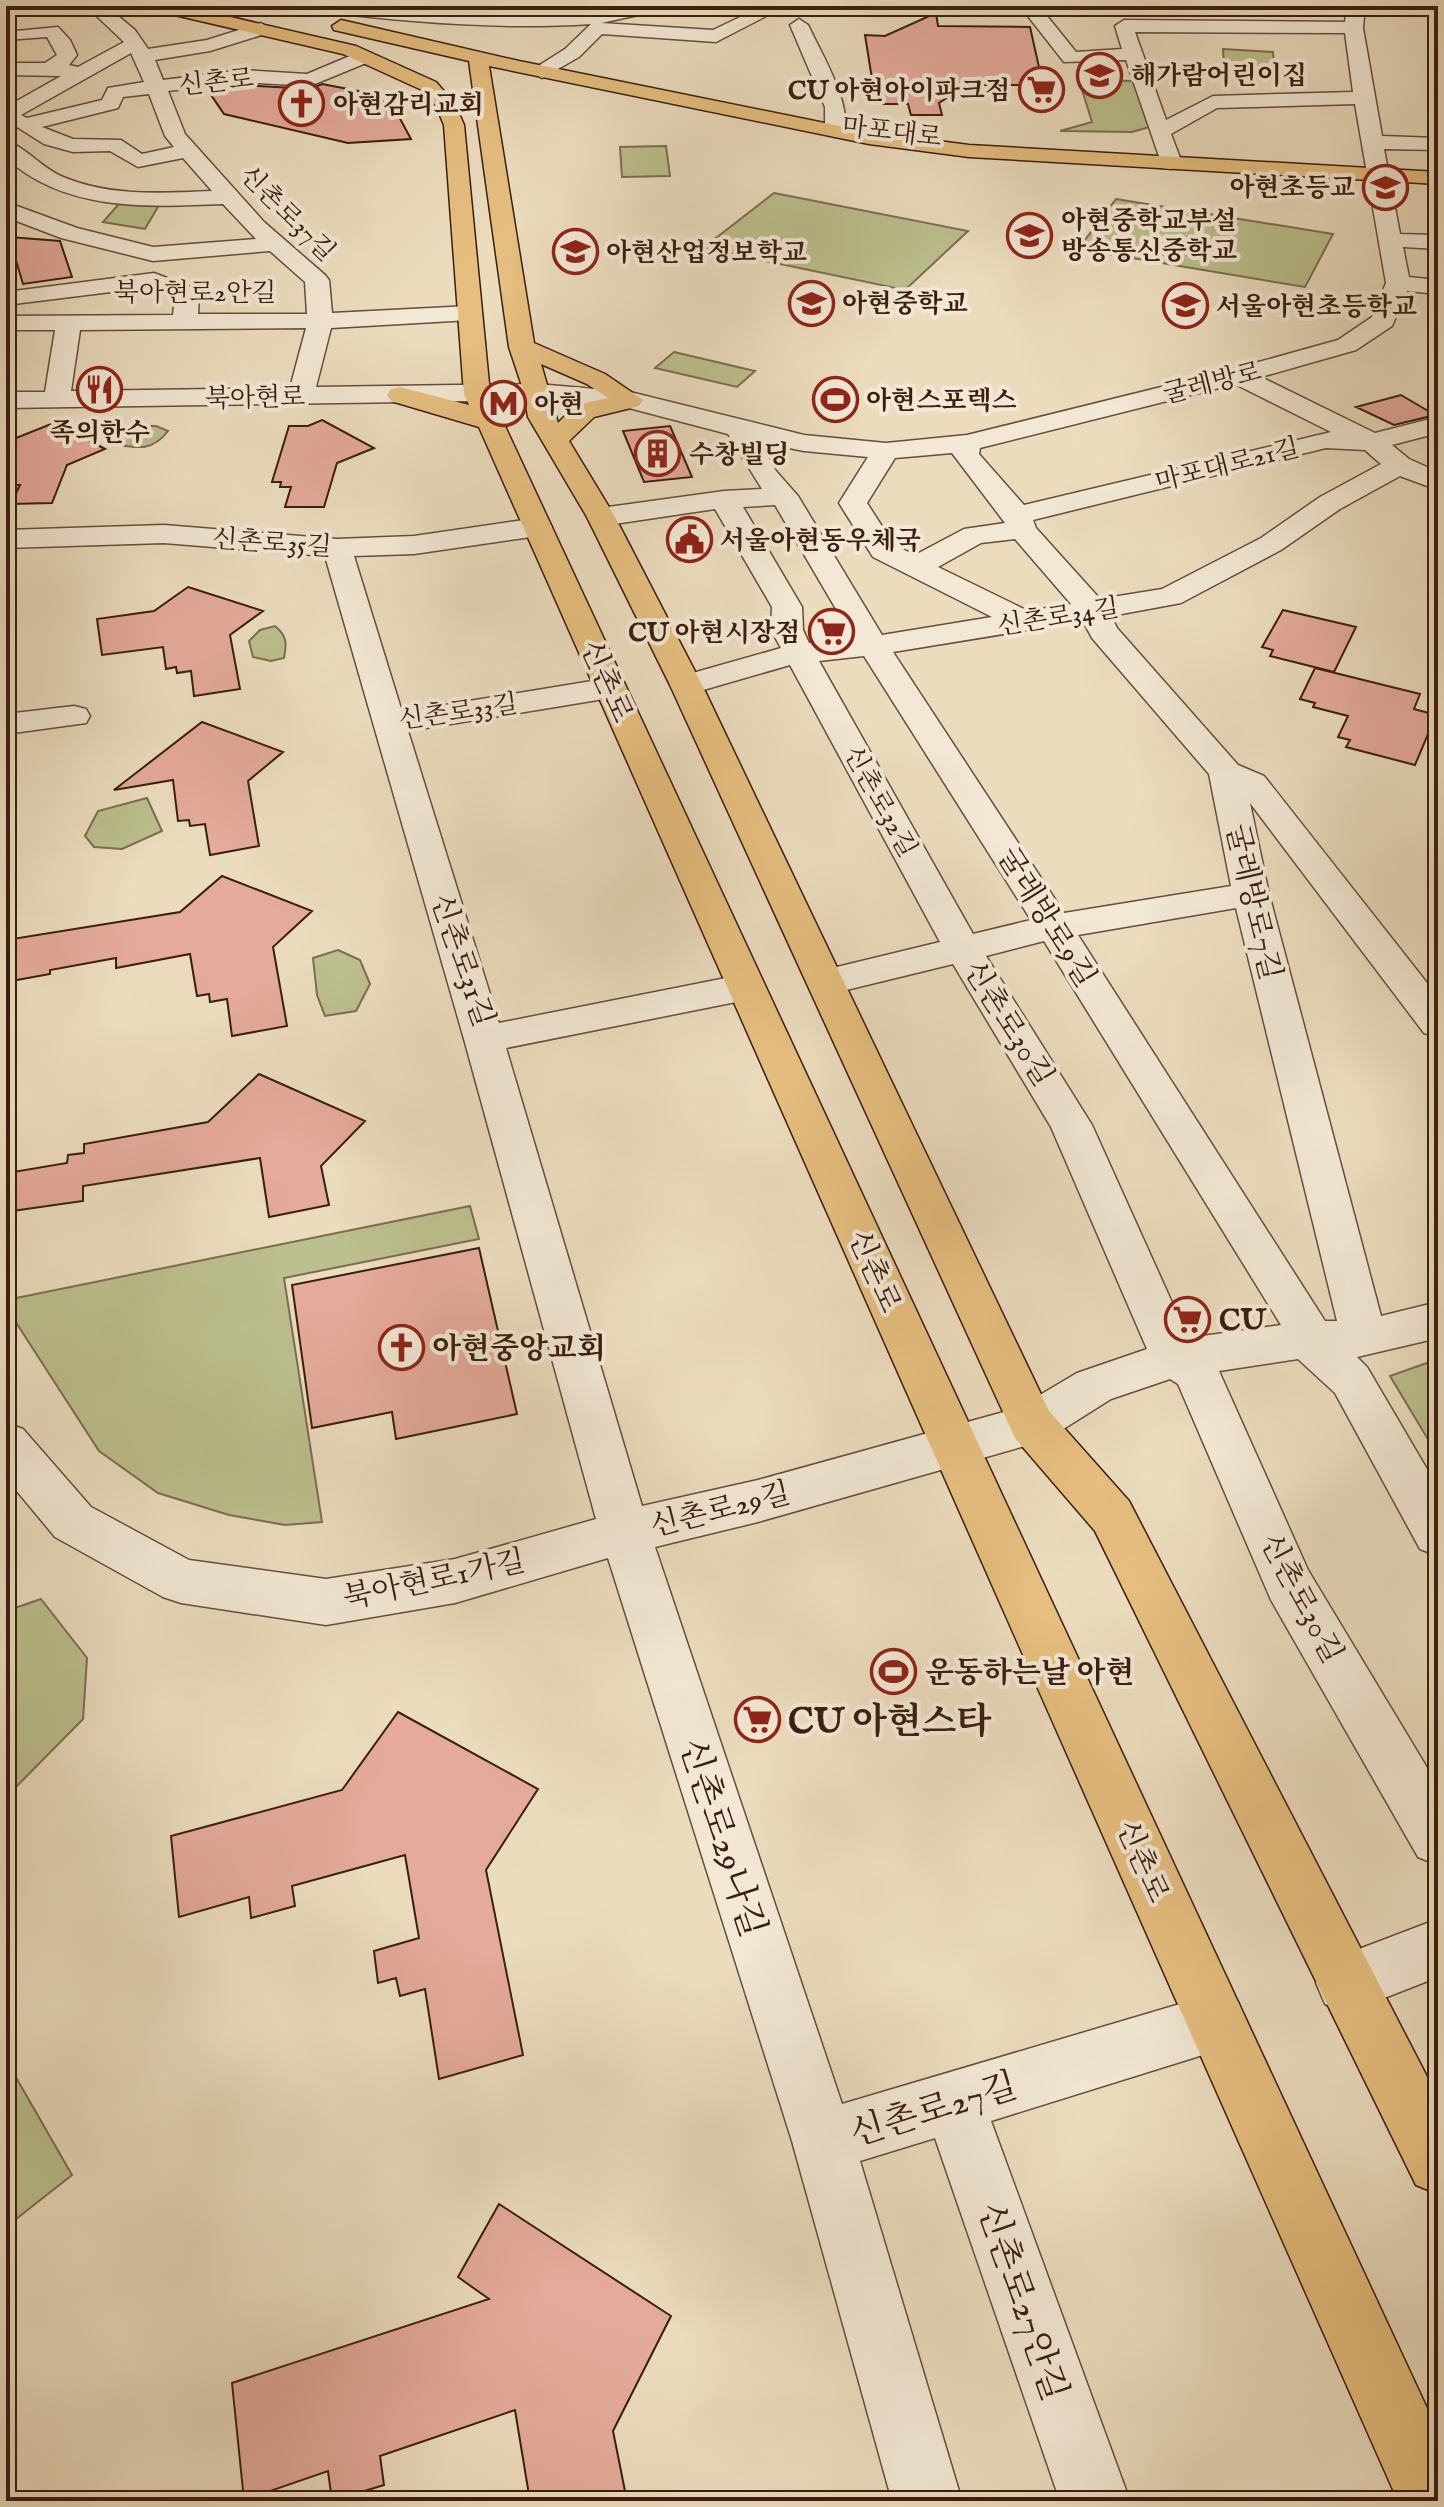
<svg xmlns="http://www.w3.org/2000/svg" width="1444" height="2507" font-family="'IM FELL English','Noto Serif KR',serif">
	<style>
		.green { fill: #bcbf8e; stroke: #7b6e4e; stroke-width: 2 }
		.building { fill: #e4aa9b; stroke: #3a1e0f; stroke-width: 2 }
		.lines { fill: none; stroke-linecap: round; stroke-linejoin: round }
		.minor-casing { stroke: #664e3b; stroke-width: 3 }
		.major-casing { stroke: #3a1e0f; stroke-width: 3 }
		.minor { fill: #f2e8d5; fill-rule: evenodd }
		.major { fill: #e6be7f; fill-rule: evenodd }
		.labels { text-anchor: middle; stroke-width: 8; stroke-linejoin: round; paint-order: stroke }
		.far-poi-label { font-size: 26px; font-weight: bold; fill: #3a1e0f; stroke: #f2e8d5; text-anchor: start }
		.far-street-label { font-size: 26px; fill: #3a1e0f; stroke: #f2e8d5 }
		.street-label { font-size: 30px; fill: #3a1e0f; stroke: #f2e8d5 }
		.poi-label { font-size: 30px; font-weight: bold; fill: #3a1e0f; stroke: #f2e8d5; text-anchor: start }
		.near-poi-label { font-size: 36px; font-weight: bold; fill: #3a1e0f; stroke: #f2e8d5; text-anchor: start }
		.near-street-label { font-size: 36px; fill: #3a1e0f; stroke: #f2e8d5 }
	</style>
	<rect width="100%" height="100%" fill="#ebdcbe"/>
	<filter id="stains"><feTurbulence type="fractalNoise" baseFrequency=".0025" numOctaves="4"/><feColorMatrix values="0 0 0 0 .2 0 0 0 0 .09 0 0 0 0 .02 0 0 0 .5 -.17"/></filter>
	<radialGradient id="worn" r=".72"><stop offset=".6" stop-color="#630" stop-opacity="0"/><stop offset="1" stop-color="#630" stop-opacity=".3"/></radialGradient>
	<path class="green" d="M1223,49L1273,52L1274,67L1224,65Z
		M1079,80L1136,81L1153,126L1132,132L1060,131L1092,122Z
		M666,146L670,176L622,177L620,147Z
		M774,193L968,231L905,290L703,248Z
		M124,198L162,200L145,229L103,222Z
		M1116,199L1333,234L1305,287L1078,249Z
		M674,352L755,371L737,387L655,368Z
		M125,426H156L168,431C152,452 137,448 113,444V437Z
		M275,626C287,636 287,643 284,658L271,661L253,657L249,641L260,630Z
		M147,798L162,831L122,849L94,847L85,836L98,811Z
		M338,950L360,960L370,984L356,1011L325,1016L317,995L313,958Z
		M470,1206L479,1239L284,1278L322,1522L285,1525L229,1515L158,1493L99,1451L6,1307V1300Z
		M1438,1359V1456L1390,1376Z
		M41,1599L87,1658L83,1719L17,1786L6,1770V1611Z
		M6,2060L72,2175L6,2227Z"/>
	<path class="building" d="M936,13L938,26L1030,27L1043,85H967L939,103L942,115H911L908,104H876L865,35L885,36Z
		M322,84L374,94L398,115L411,139L348,143L224,114L207,89L242,85L310,89Z
		M9,237L60,241L72,277L23,284Z
		M1401,395L1435,415L1394,425L1356,407Z
		M322,420L374,448L337,463L324,507H285L291,487H280L281,482H272L289,426H308Z
		M56,422L105,449L67,465L52,503L11,504L20,485H6V442Z
		M670,426L692,477L644,482L623,431Z
		M188,587L263,611L230,635L240,689L194,696L191,671L177,673L176,667L166,669L163,647L102,655L97,619L154,611Z
		M1283,610L1356,627L1334,672L1270,656L1273,650L1262,647Z
		M1315,668L1420,694L1414,709L1436,715L1415,765L1346,747L1350,740L1338,737L1348,716L1313,707L1315,703L1300,699Z
		M202,722L283,752L248,781L259,846L210,855L205,824L190,826L189,820L178,821L173,780L114,790Z
		M222,876L312,911L273,947L287,1026L232,1036L227,999L210,1002L209,994L197,996L190,954L116,968V958L50,970V974L6,982V940L180,912Z
		M259,1074L365,1121L321,1166L329,1205L269,1217L260,1158L83,1186V1201L12,1211L13,1172L67,1163L68,1155L84,1153V1144L208,1122Z
		M479,1248L517,1414L396,1439L392,1412L312,1428L292,1285Z
		M398,1712L538,1789L486,1870L523,2055L439,2079L425,1989L400,1996L396,1978L378,1983L374,1951L419,1938L405,1855L292,1886L295,1906L251,1918L249,1897L179,1917L171,1836L342,1790Z
		M499,2204L671,2316L613,2431L627,2501H530L515,2410L380,2456L384,2485L332,2501L328,2471L244,2500L232,2383L489,2299L458,2277Z"/>
	<g class="lines">
		<defs>
			<path id="minor" d="M86,6H106L135,30L148,49L207,40L261,23L270,29L268,33L210,51L155,60L163,80L242,70L307,74L357,53H371L374,57L371,61L310,86L242,82L168,91L185,134L264,222L325,275L329,280L332,313L470,306L479,308L482,313L479,318L470,320L331,328L316,387L537,384L630,392L804,435L886,443L967,435L1230,370L1338,340L1372,317L1386,283L1355,104L1217,108L1171,134L1182,163L1171,169L1163,168L1126,60L1064,62L1020,6H1039L1076,52L1122,49L1115,26L1124,20L1345,22L1347,6H1365L1363,28L1382,136L1438,138V150L1384,149L1400,234L1438,235V249L1403,247L1409,277L1438,280V294L1407,291L1392,326L1356,350L1261,377L1375,433L1438,417V433L1392,445L1409,459L1438,472V490L1400,476L1340,509L1281,550L1181,603L1111,616L1117,628L1238,765L1264,776L1438,997V1037L1424,1033L1250,803L1269,894L1381,1316L1438,1302V1338L1357,1357L1367,1367L1438,1488V1556L1420,1549L1335,1393L1298,1359L1219,1371L1308,1570L1438,1786V1865L1418,1857L1271,1600L1178,1384L1170,1379L1111,1399L1049,1438L1032,1444L758,1522L655,1547L842,2104L1217,1993L1238,2002L1247,2023L1238,2044L991,2121L1130,2501H1060L935,2138L860,2161L962,2501H892L792,2141L608,1558L455,1603L326,1625L181,1603L163,1597L55,1537L6,1478V1423L23,1429L91,1507L189,1560L326,1579L455,1559L596,1519L464,1039L325,556L164,543L6,548V530L164,525L337,539L414,536L538,518L548,521L552,527L548,533L538,536L414,554L354,556L402,712L610,678L621,681L626,688L621,695L610,698L408,731L499,1023L746,974L760,978L765,987L760,996L746,1000L506,1048L642,1506L758,1480L1018,1408L1077,1373L1147,1349L1051,1127L953,964L826,995L812,991L807,982L812,973L940,942L790,665L686,695L675,692L670,685L675,678L781,648L771,630L772,607L715,509L601,526L591,523L587,517L591,511L601,508L724,491L762,489L728,434L629,408L537,400L6,408V392H45L55,330H6V316L173,315L175,297L151,287L14,304L6,302V292L154,273L196,289L199,294L198,314H307L305,282L270,251L153,261L61,238L6,217V202L77,228L153,247L256,239L223,204C148,207 65,212 6,158V141C23,145 43,169 63,177C110,197 163,193 212,191L183,158L138,167L110,151L73,152L44,144L6,120V107L61,76L6,75V63H45L57,55L47,37L6,40V32L58,27L70,40L77,55L69,65L78,67L124,42ZM1135,32L1345,33L1353,92L1213,96L1166,120ZM131,53L144,82L108,88L102,100L27,118L21,115ZM149,94L165,136L174,147L142,154L121,140L73,139L42,127L118,108L123,97ZM306,328L290,388L71,391L80,330ZM1235,384L1331,432L1024,505L979,454L980,448ZM759,442L804,451L868,457L839,503L873,557L992,617L882,635L798,496L776,471ZM1326,448L1365,450L1381,464L1320,497L1261,538L1162,589L1100,599L1036,528L1033,520ZM952,453L1005,523L964,529L915,555L894,545L867,503L895,458ZM775,505L853,638L809,643L803,630L802,607L743,507ZM1015,539L1071,604L1028,611L938,567L981,543ZM1083,621L1092,638L1209,774L1231,886L1064,913L893,652ZM864,656L1031,920L973,934L819,661ZM1236,908L1337,1321H1325L1078,935ZM1044,941L1281,1325L1188,1338L1092,1125L986,956Z
				M308,6H368L522,15L588,13L632,6H657L643,14L601,23L713,30L757,9H769L772,13L716,42L602,34L579,57L542,78L532,72L535,68L565,49L591,24C500,30 408,22 317,11Z
				M799,19L808,25C820,51 856,110 842,135L835,137L825,131V107L790,25Z
				M74,706L86,709L90,716L86,723L6,734V714Z
				M1438,1919V1977L1346,2013L1325,2004L1316,1983L1325,1962Z"/>
			<path id="major" d="M150,6H183L356,46L436,82L455,104L464,125L490,394L1438,2432V2501H1398L479,427L391,401L387,395L391,389L400,387L469,405L464,394L444,125L436,106L422,90L343,54L153,10Z
				M341,20L519,61L869,132L969,145L1438,172V184L969,157L869,144L489,66L534,343L605,374L643,400L639,406L594,417L569,441L615,517L702,685L1049,1411L1129,1501L1438,2098V2194L1416,2185L1095,1531L1015,1438L670,685L587,517L528,417L524,392L509,347L469,61L334,30L332,26ZM541,364L587,384L608,398L576,405L558,423Z"/>
		</defs>
		<use href="#minor" class="minor-casing"/>
		<use href="#major" class="major-casing"/>
		<use href="#minor" class="minor"/>
		<use href="#major" class="major"/>
	</g>
	<defs>
		<symbol id="school-ring" viewBox="-11 -11 22 22"><circle r="9.5" fill="#f2e8d5" stroke="#8f2418" stroke-width="1.5"/><path d="M0-5L7-2L0 1L-7-2ZM-4 1L0 2.5L4 1V4Q0 6-4 4Z" fill="#8f2418"/></symbol>
		<symbol id="supermarket-ring" viewBox="-11 -11 22 22"><circle r="9.5" fill="#f2e8d5" stroke="#8f2418" stroke-width="1.5"/><path d="M-6-5.5h2.5l.6 2H6L4.5 2H-2.5L-4.4-4H-6ZM-1.5 3.2a1.3 1.3 0 1 0 .1 0ZM3 3.2a1.3 1.3 0 1 0 .1 0Z" fill="#8f2418"/></symbol>
		<symbol id="church-ring" viewBox="-11 -11 22 22"><circle r="9.5" fill="#f2e8d5" stroke="#8f2418" stroke-width="1.5"/><path d="M-1.2-6h2.4v3.5h3.3v2.4h-3.3V6h-2.4V-.1h-3.3v-2.4h3.3Z" fill="#8f2418"/></symbol>
		<symbol id="restaurant-ring" viewBox="-11 -11 22 22"><circle r="9.5" fill="#f2e8d5" stroke="#8f2418" stroke-width="1.5"/><path d="M-5-6h1v4h1v-4h1v4h1v-4h1v5L-1.5 .5V6h-2V.5L-5-1ZM5-6V6H3V1.5H1.5Q1.5-4 5-6Z" fill="#8f2418"/></symbol>
		<symbol id="stadium-ring" viewBox="-11 -11 22 22"><circle r="9.5" fill="#f2e8d5" stroke="#8f2418" stroke-width="1.5"/><path d="M0-5a6.5 5 0 1 0 0 10a6.5 5 0 1 0 0-10ZM-3.5-1.8h7v3.6h-7Z" fill="#8f2418"/></symbol>
		<symbol id="metro-ring" viewBox="-11 -11 22 22"><circle r="9.5" fill="#f2e8d5" stroke="#8f2418" stroke-width="1.5"/><path d="M-5.5 5V-5H-3L0 0L3-5H5.5V5H3V-.5L0 4L-3-.5V5Z" fill="#8f2418"/></symbol>
		<symbol id="building-ring" viewBox="-11 -11 22 22"><circle r="9.5" fill="#f2e8d5" stroke="#8f2418" stroke-width="1.5"/><path d="M-4-6H4V6H1V3H-1V6H-4ZM-2.5-4.3h1.7v1.8h-1.7ZM.8-4.3h1.7v1.8H.8ZM-2.5-1h1.7V.8h-1.7ZM.8-1h1.7V.8H.8Z" fill="#8f2418"/></symbol>
		<symbol id="civic-ring" viewBox="-11 -11 22 22"><circle r="9.5" fill="#f2e8d5" stroke="#8f2418" stroke-width="1.5"/><path d="M-.6-6.5H3V-4.5H.6V-3L4-1V1h2V6H-6V1h2V-1L-.6-3ZM-1.2 2.5V6h2.4V2.5Z" fill="#8f2418"/></symbol>
	</defs>
	<g fill-rule="evenodd">
		<use href="#school-ring" x="1074" y="50" width="51" height="51"/>
		<use href="#supermarket-ring" x="1016" y="64" width="51" height="51"/>
		<use href="#church-ring" x="276" y="78" width="51" height="51"/>
		<use href="#school-ring" x="1360" y="162" width="51" height="51"/>
		<use href="#school-ring" x="1004" y="210" width="51" height="51"/>
		<use href="#school-ring" x="550" y="226" width="51" height="51"/>
		<use href="#school-ring" x="786" y="278" width="51" height="51"/>
		<use href="#school-ring" x="1160" y="280" width="51" height="51"/>
		<use href="#restaurant-ring" x="74" y="364" width="51" height="51"/>
		<use href="#stadium-ring" x="810" y="374" width="51" height="51"/>
		<use href="#metro-ring" x="478" y="378" width="51" height="51"/>
		<use href="#building-ring" x="632" y="428" width="51" height="51"/>
		<use href="#civic-ring" x="664" y="514" width="51" height="51"/>
		<use href="#supermarket-ring" x="806" y="606" width="51" height="51"/>
		<use href="#supermarket-ring" x="1162" y="1294" width="51" height="51"/>
		<use href="#church-ring" x="376" y="1322" width="51" height="51"/>
		<use href="#stadium-ring" x="868" y="1646" width="51" height="51"/>
		<use href="#supermarket-ring" x="732" y="1694" width="51" height="51"/>
	</g>
	<g class="labels">
		<g class="far-poi-label">
			<text x="1131" y="84">해가람어린이집</text>
			<text x="1010" y="99" text-anchor="end">CU 아현아이파크점</text>
			<text x="333" y="113">아현감리교회</text>
			<text x="1355" y="196" text-anchor="end">아현초등교</text>
			<text x="1061" y="229">아현중학교부설<tspan x="1061" dy="30">방송통신중학교</tspan></text>
			<text x="606" y="261">아현산업정보학교</text>
			<text x="842" y="312">아현중학교</text>
			<text x="1216" y="315">서울아현초등학교</text>
			<text x="866" y="409">아현스포렉스</text>
			<text x="534" y="413">아현</text>
			<text x="100" y="441" text-anchor="middle">족의한수</text>
			<text x="689" y="463">수창빌딩</text>
			<text x="720" y="549">서울아현동우체국</text>
			<text x="800" y="641" text-anchor="end">CU 아현시장점</text>
		</g>
		<g class="far-street-label">
			<text transform="translate(216 81) rotate(-6)" y="9">신촌로</text>
			<text transform="translate(892 131) rotate(7)" y="9">마포대로</text>
			<text transform="translate(288 213) rotate(45)" y="9">신촌로37길</text>
			<text x="195" y="301">북아현로2안길</text>
			<text transform="translate(1212 382) rotate(-14)" y="9">굴레방로</text>
			<text transform="translate(255 397) rotate(-1)" y="9">북아현로</text>
			<text transform="translate(1227 464) rotate(-14)" y="9">마포대로21길</text>
			<text transform="translate(272 542) rotate(4)" y="9">신촌로35길</text>
			<text transform="translate(1058 616) rotate(-9)" y="9">신촌로34길</text>
			<text transform="translate(458 711) rotate(-8)" y="9">신촌로33길</text>
			<text transform="translate(881 801) rotate(61)" y="9">신촌로32길</text>
		</g>
		<g class="street-label">
			<text transform="translate(607 681) rotate(66)" y="10">신촌로</text>
			<text transform="translate(1254 902) rotate(77)" y="10">굴레방로7길</text>
			<text transform="translate(1047 917) rotate(58)" y="10">굴레방로9길</text>
			<text transform="translate(463 960) rotate(71)" y="10">신촌로31길</text>
			<text transform="translate(1009 1023) rotate(58)" y="10">신촌로30길</text>
			<text transform="translate(875 1271) rotate(66)" y="10">신촌로</text>
			<text transform="translate(720 1509) rotate(-14)" y="10">신촌로29길</text>
			<text transform="translate(434 1579) rotate(-12)" y="10">북아현로1가길</text>
			<text transform="translate(1302 1598) rotate(62)" y="10">신촌로30길</text>
			<text transform="translate(1143 1861) rotate(66)" y="10">신촌로</text>
		</g>
		<g class="poi-label">
			<text x="1219" y="1330">CU</text>
			<text x="432" y="1358">아현중앙교회</text>
			<text x="925" y="1682">운동하는날 아현</text>
		</g>
		<g class="near-poi-label">
			<text x="788" y="1733">CU 아현스타</text>
		</g>
		<g class="near-street-label">
			<text transform="translate(724 1837) rotate(72)" y="13">신촌로29나길</text>
			<text transform="translate(933 2108) rotate(-17)" y="13">신촌로27길</text>
			<text transform="translate(1024 2301) rotate(71)" y="13">신촌로27안길</text>
		</g>
	</g>
	<rect width="1444" height="2507" fill="none" stroke="#ebdcbe" stroke-width="32"/>
	<rect x="8" y="8" width="1428" height="2491" fill="none" stroke="#3a1e0f" stroke-width="4"/>
	<rect x="16" y="16" width="1412" height="2475" fill="none" stroke="#3a1e0f" stroke-width="2"/>
	<rect width="100%" height="100%" filter="url(#stains)"/>
	<rect width="100%" height="100%" fill="url(#worn)"/>
</svg>
